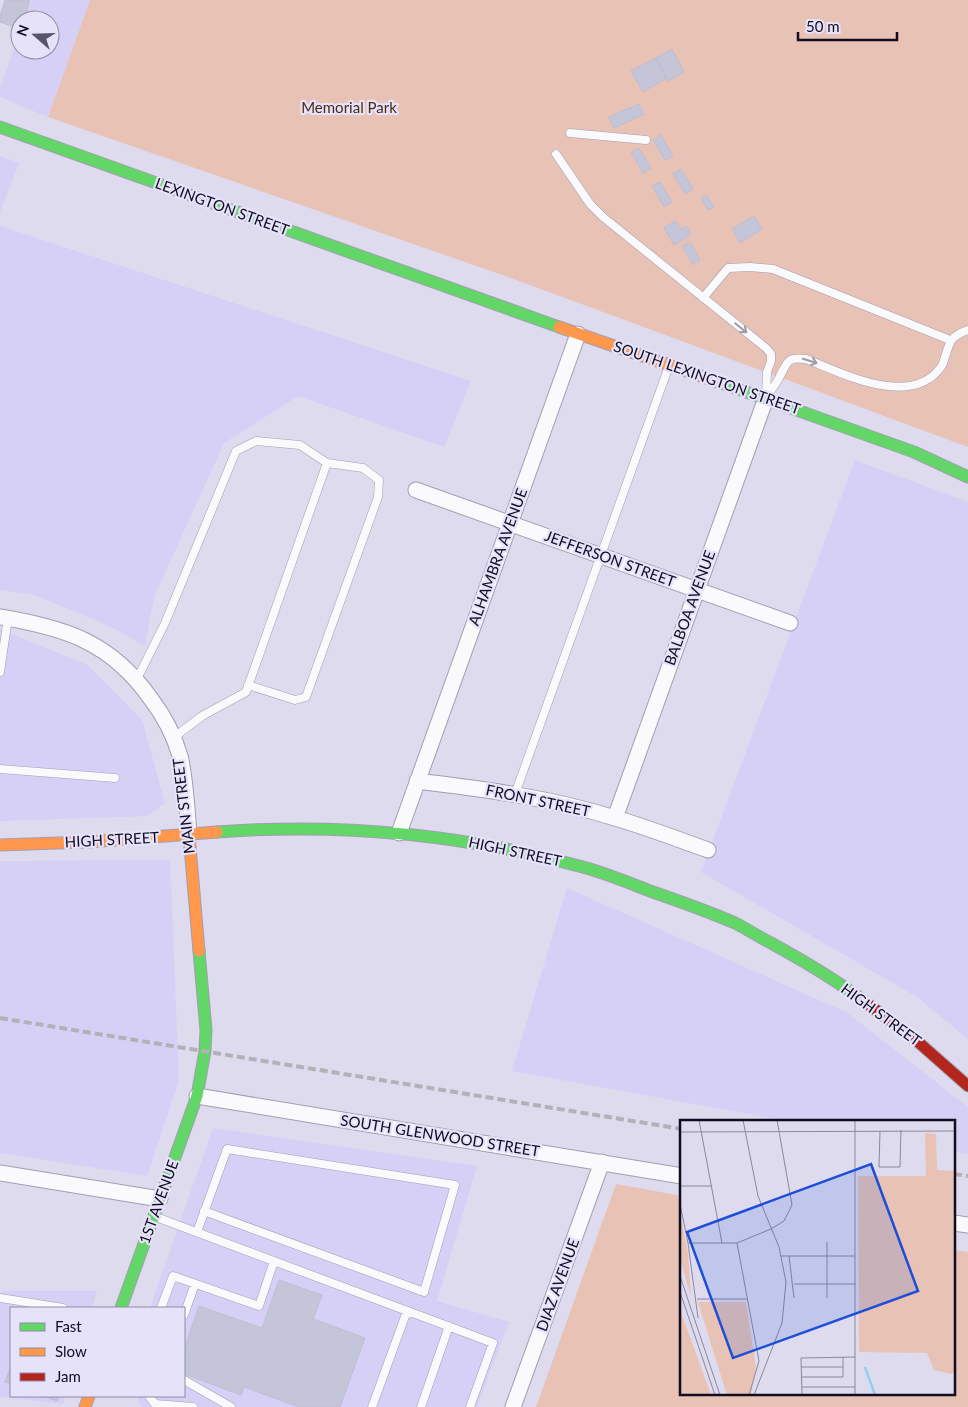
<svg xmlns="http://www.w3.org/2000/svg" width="968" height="1407" font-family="Lato,sans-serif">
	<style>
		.built { fill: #d6cff6 }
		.green { fill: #e8c2b5 }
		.building { fill: #c5c5d9; stroke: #bdbed2 }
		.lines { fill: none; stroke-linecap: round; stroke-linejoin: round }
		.lane-casing { stroke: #a29eb1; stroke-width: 9 }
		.street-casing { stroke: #a29eb1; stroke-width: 17 }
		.fast-casing { stroke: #a29eb1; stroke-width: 13 }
		.slow-casing { stroke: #a29eb1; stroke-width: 13 }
		.jam-casing { stroke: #a29eb1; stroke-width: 13 }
		.lane { stroke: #fafafd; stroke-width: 8 }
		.street { stroke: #fafafd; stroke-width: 15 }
		.fast { stroke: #63d668; stroke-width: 11 }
		.slow { stroke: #ff974d; stroke-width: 11 }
		.jam { stroke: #b3261e; stroke-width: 11 }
		.rail { stroke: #b3b1b7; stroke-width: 4; stroke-dasharray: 8 4; stroke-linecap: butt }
		.oneway { stroke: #9d9ba5 }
		.labels { text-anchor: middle; stroke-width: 4.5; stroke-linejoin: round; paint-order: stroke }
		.park-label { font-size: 15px; fill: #4d2a14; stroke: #e5e2fa }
		.street-label { font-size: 15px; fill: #110c20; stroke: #e5e2fa }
		.inset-river { fill: none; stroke: #96cef1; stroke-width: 2.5 }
		.inset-road { fill: none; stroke: #8c889c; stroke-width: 1 }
		.view { fill: #1d4ed8; fill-opacity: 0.15; stroke: #1d4ed8; stroke-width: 2.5 }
		.inset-edge { fill: none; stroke: #110c20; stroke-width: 2.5 }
	</style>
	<rect width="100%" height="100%" fill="#dedbef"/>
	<path class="built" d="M32,0H90L48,117L0,97V88L20,32V50H50V20H24Z
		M0,156L19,163L0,212Z
		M0,226L471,381L444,447L298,396L224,443L154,597L145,646L113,628L35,595L0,590Z
		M855,460L968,502V1039L917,997L701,872Z
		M0,629L88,665L142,720L165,803L147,816L0,821Z
		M170,860L179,1080L147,1176L0,1153V861Z
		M567,888L846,1012L968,1107V1154L954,1152V1121H787L512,1071Z
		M213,1128L477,1166L437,1301L509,1322L477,1407H141L137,1396H184V1308H150Z
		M2,1291H97L92,1308H11V1396H65L63,1404L0,1397V1297Z"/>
	<path class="green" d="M90,0H968V447L511,278L48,117Z
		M616,1184L682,1196V1393H954V1250L968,1252V1407H536Z"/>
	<path class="building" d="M5,0H30L24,20H20V29L0,22V16Z
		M672,49L684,72L668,81L656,58Z
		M656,58L667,78L643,92L631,71Z
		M639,104L644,114L614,128L609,117Z
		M661,135L673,156L665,160L653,140Z
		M639,148L651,168L643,173L631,152Z
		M681,169L693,189L685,194L673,174Z
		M660,182L672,202L664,207L652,186Z
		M706,195L714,207L708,210L701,198Z
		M754,216L762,229L740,243L732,229Z
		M675,221L681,229L686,226L691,234L674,245L664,228Z
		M690,242L700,260L693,265L682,246Z
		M279,1280L322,1295L313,1319L365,1338L340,1407H299L244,1387L241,1395L184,1374V1350L199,1306L262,1328Z
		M11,1366V1384L5,1382Z
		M43,1396H59L57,1401Z"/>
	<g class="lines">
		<defs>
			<path id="lane" d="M570,133L646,140
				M556,154L590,204L603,217L766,348L771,354V361L767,372L766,396
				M703,298L728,268L750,267L773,269L950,340
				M767,396C771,390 777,383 780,376C788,361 787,357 806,359C842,373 911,409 941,367C943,365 944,360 945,357C950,341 951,336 968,330
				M0,672L8,618
				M137,679L165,623L236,451L256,441L300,445L327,463L246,692L202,716L173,738
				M248,685L295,700L306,697L378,497L379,480L363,468L327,463
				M0,769L115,778
				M515,794L669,366
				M156,1217L493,1343L470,1407
				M197,1232L227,1149L455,1185L424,1292L204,1211
				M0,1298L63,1308
				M161,1308L173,1276L259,1306L274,1261
				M184,1315L195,1284
				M184,1380L231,1407
				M149,1396L155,1404L193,1407
				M372,1407L407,1311
				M421,1407L449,1326"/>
			<path id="street" d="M416,490L790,623
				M0,617C66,628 111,642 151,699C164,716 174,735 180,756C186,782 187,809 189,835
				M417,781C484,789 551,798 615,818C646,827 677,839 708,850
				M615,818L766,398
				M399,833L578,334
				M197,1096L682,1176
				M0,1173L160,1199
				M954,1223L968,1225
				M513,1407L602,1162"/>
			<path id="fast" d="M0,127L559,327
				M721,383L914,452L968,477
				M217,832C338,823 461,834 579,866C603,872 627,882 650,891C679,901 707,911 735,923C747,929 759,937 771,943C802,960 833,978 861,999
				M121,1308L197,1096L205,1051L206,1030L199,951"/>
			<path id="slow" d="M559,327L721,383
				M189,835L199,951
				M0,845L88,842L217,832
				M85,1407L89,1396"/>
			<path id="jam" d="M861,999L917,1041L968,1086"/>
		</defs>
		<use href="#lane" class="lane-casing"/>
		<use href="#street" class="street-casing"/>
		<use href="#fast" class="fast-casing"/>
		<use href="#slow" class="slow-casing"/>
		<use href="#jam" class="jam-casing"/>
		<use href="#lane" class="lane"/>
		<use href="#street" class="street"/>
		<use href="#fast" class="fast"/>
		<use href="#slow" class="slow"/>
		<use href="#jam" class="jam"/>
		<path class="rail" d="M0,1018L682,1129
			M954,1174L968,1176"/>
	</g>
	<defs><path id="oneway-shaft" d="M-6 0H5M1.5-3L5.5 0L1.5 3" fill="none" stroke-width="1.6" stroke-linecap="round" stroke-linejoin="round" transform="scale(1.25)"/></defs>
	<g class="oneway">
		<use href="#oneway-shaft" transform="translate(741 328) rotate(39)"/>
		<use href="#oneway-shaft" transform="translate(810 361) rotate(17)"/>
	</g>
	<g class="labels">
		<g class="park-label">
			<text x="349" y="113">Memorial Park</text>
		</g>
		<g class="street-label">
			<text transform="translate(222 207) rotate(20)" y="5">LEXINGTON STREET</text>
			<text transform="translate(707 378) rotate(19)" y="5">SOUTH LEXINGTON STREET</text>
			<text transform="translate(498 557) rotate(-70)" y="5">ALHAMBRA AVENUE</text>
			<text transform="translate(610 559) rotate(20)" y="5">JEFFERSON STREET</text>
			<text transform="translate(690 608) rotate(-70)" y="5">BALBOA AVENUE</text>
			<text transform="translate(538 801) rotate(12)" y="5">FRONT STREET</text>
			<text transform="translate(184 806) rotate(-97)" y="5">MAIN STREET</text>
			<text transform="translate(112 840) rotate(-3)" y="5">HIGH STREET</text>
			<text transform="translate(515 852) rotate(12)" y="5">HIGH STREET</text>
			<text transform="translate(881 1015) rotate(36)" y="5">HIGH STREET</text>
			<text transform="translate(440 1136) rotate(9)" y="5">SOUTH GLENWOOD STREET</text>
			<text transform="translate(159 1202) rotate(-70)" y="5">1ST AVENUE</text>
			<text transform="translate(558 1285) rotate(-70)" y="5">DIAZ AVENUE</text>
		</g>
	</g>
	<g transform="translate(680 1120)">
		<rect width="275" height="275" fill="#dedbef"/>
		<path d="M245,13L256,14L257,50L275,51V252L270,254L254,250L247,233L179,232L178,56H246ZM0,94L8,133L11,177L0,139ZM18,182H66L76,248L71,275H47ZM0,189L31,275H0Z" fill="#e8c2b5"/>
		<path class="inset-river" d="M185,247L195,275"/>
		<path class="inset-road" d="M19,0L42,123M63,0L78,76L99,127L106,162L102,203L74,275M175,0V275M200,11L199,47H220L221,10M0,12L275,11M0,66H31M0,84L8,123M91,109L104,101L112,85L97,0M147,122V178M8,123H57L91,109M8,123L18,198M57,123L79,241L69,275M101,136H175M109,136L114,178M0,156L40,275M114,164H176M0,172L35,275M17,179H68M121,247H163M122,257H163V237M122,267H175M122,275L121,238L175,237"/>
		<path class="view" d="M191,44L238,171L53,238L7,112Z"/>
		<rect width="275" height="275" class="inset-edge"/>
	</g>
	<rect x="10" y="1307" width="175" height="90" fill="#e5e2fa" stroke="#908ca3"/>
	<rect x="20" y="1323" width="25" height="8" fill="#63d668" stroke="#908ca3"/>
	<text x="55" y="1332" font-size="15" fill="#110c20">Fast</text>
	<rect x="20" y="1348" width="25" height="8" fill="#ff974d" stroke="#908ca3"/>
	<text x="55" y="1357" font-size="15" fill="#110c20">Slow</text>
	<rect x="20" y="1373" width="25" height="8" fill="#b3261e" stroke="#908ca3"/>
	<text x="55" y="1382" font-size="15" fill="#110c20">Jam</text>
	<g transform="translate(35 35) rotate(290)"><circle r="24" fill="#e5e2fa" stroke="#908ca3"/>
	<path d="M0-4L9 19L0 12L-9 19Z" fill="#595468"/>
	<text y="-8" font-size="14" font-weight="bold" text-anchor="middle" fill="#110c20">N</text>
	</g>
	<path d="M798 32v8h99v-8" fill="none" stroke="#110c20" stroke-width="2.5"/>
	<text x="806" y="32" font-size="15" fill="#110c20" stroke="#e5e2fa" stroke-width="4" paint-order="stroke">50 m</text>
</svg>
